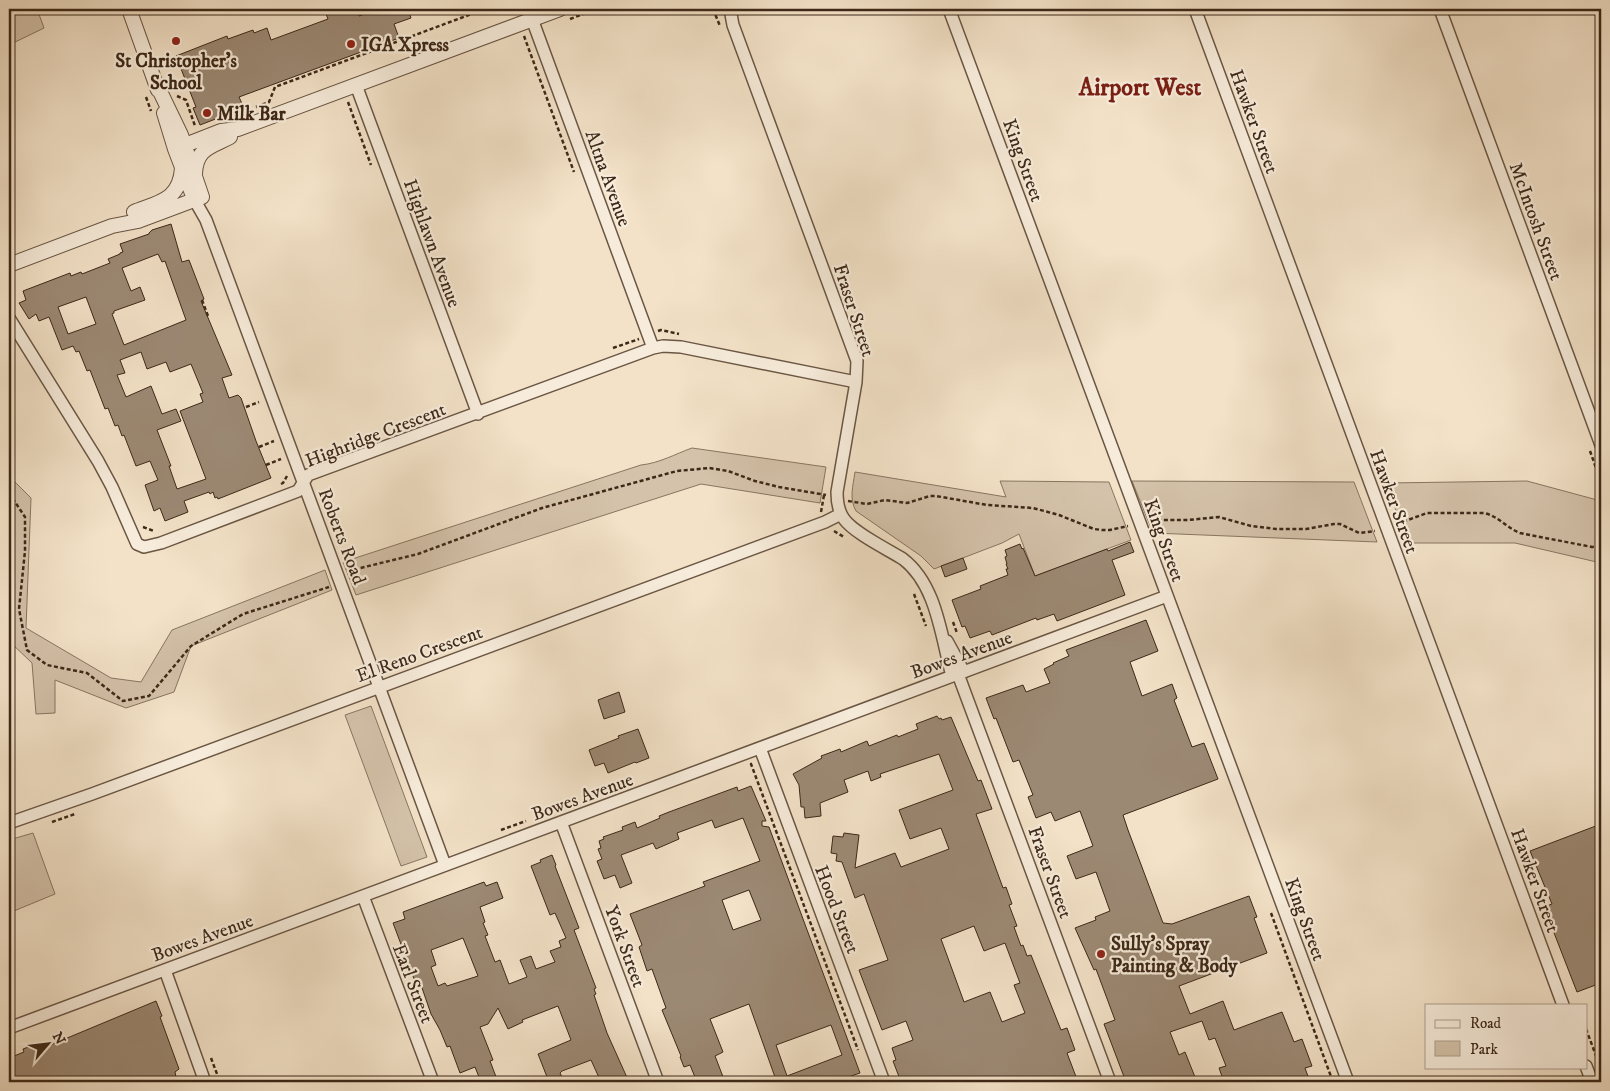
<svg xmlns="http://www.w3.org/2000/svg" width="1610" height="1091" font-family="'IM FELL DW Pica',serif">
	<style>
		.green { fill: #d4c2aa; stroke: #887561 }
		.building { fill: #9c8974; stroke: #3d2818; fill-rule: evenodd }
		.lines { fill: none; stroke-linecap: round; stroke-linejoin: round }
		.minor-casing { stroke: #6a5644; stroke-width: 14 }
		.tertiary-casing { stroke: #6a5644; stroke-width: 16 }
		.path { stroke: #3d2818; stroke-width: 2.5; stroke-dasharray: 4 2.5; stroke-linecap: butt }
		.minor { stroke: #f7ecdb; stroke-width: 11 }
		.tertiary { stroke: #f7ecdb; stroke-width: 14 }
		.poi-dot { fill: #8f2418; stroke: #f7ecdb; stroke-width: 2 }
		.labels { text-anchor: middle; stroke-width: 4.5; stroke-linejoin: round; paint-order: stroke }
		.poi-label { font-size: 19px; font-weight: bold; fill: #3d2818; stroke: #f7ecdb; text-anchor: start }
		.street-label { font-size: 19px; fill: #3d2818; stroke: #f7ecdb }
		.district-label { font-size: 24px; font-weight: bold; fill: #7a1f14; stroke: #f7ecdb }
	</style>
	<rect width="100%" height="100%" fill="#f3e2c8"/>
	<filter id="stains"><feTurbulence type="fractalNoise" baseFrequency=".004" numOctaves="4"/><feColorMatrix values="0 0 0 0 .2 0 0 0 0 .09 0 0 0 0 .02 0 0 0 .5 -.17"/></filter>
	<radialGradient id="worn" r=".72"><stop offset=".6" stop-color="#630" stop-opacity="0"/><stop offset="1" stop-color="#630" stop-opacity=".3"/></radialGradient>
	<path class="green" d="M9,9H37L44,28L9,45Z
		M692,448L826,467L820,503L701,484L356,595L343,562L641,465C660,463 675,454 692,448Z
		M855,472L1006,497L1000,481L1109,482L1131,540L1035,576L1019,534L1002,543L934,569L921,556L856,511C849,499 853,486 855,472Z
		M9,476L31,498L26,628L111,678L141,682L172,630L325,570L332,590L191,646L174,692L126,708L55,680V713L36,714L32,663L9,641Z
		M1132,481L1354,482L1377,542L1153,533Z
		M1527,481L1601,501V563L1515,543H1408L1386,483Z
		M371,706L427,857L401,866L345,715Z
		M33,833L55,894L9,913V840Z"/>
	<path class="building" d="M324,9H356L359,16L379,9H408L411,18L394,24L399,38L239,97L244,108L200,125L193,108L196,107L176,56L227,36L228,39L253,30L254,33L267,28L271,40L328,19Z
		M171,224L182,262L189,260L204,299L201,301L232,375L222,378L229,398L238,395L241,398L256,441L271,478L218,499L217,497L215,498L213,492L210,494L209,492L184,501L188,512L165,521L160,508L154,511L145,485L158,480L150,461L136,466L124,435L122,436L118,425L115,426L108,408L105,409L90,370L87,371L79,351L76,352L73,346L62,350L49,317L39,321L36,314L29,319L19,303L26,300L23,291L70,273L71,276L81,272L82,274L110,263L108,259L120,254V253L123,252L120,244L149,234V233L152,230ZM158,254L162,262L165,261L186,320L124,345L112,314L114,313V311L145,300L140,287L131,291L122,268ZM86,297L96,324L68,334L58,307ZM141,352L147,369L166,362L170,372L191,364L203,393L200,394L203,402L180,411L206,479L177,489L169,466H171L157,430L181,421L176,409L162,414L151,386L126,397L117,375L125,373L120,360Z
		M1130,542L1134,552L1112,560L1125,595L1057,621L1054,614L1037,620L1036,618L992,635L990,631L970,638L965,626L962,627L952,600L981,589L980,586L1008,575L1006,569H1008L1006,564H1007L1005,557L1007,556L1005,550L1020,544L1022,549L1023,548L1035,576L1107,549L1108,551Z
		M963,558L967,569L945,577L941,566Z
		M1146,620L1158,651L1130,662L1142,696L1172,684L1177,698L1174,700L1192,747L1204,743L1218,779L1123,815L1128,830L1163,923L1172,924L1249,896L1257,917L1254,918L1267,953L1179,986L1190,1014L1223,1001L1234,1030L1282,1012L1294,1042L1302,1039L1312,1066L1305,1068L1310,1082H1224L1219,1068L1226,1066L1215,1038L1209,1040L1202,1021L1170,1032L1179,1055L1185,1052L1197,1082H1126L1104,1024L1115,1020L1096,969L1094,970L1075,928L1096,920L1095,917L1110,911L1096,872L1076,879L1067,856L1093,846L1080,811L1055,821L1051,812L1036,818L1028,797L1033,795L1019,760L1013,762L996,718L994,719L986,698L1023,685L1026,692L1050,683L1044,669L1054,664L1053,663L1069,656L1066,650Z
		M619,692L625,712L604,719L598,700Z
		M937,716L939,719L941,718L942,720L951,717L978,781L981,780L992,809L976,814L1003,888L1006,887L1012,904L1009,905L1017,926L1014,927L1021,946L1023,945L1027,956L1031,955L1061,1030L1067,1028L1075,1050L1067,1053L1078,1082H901L893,1061L896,1060L892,1048L913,1040L906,1021L882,1030L859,970L888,960L864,894L855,898L842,862L836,861L837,854L831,853L833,836L843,837L844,833L859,835L855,868L895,853L901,867L949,849L941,828L910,839L899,810L953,790L939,754L880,774L881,777L871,781L868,771L844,780L848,792L820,803L821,816L805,818L804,807H801L799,785L793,774L822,758L821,756L840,749L841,752L867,741L869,746L897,735L898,737L918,729L916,724ZM974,926L984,951L1005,943L1020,983L1014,985L1025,1013L1002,1022L990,992L964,1002L941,939Z
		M638,729L649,758L636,763L635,762L608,773L604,763L595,766L589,750L619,738L618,736Z
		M751,786L766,821H762V826L769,827L860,1073L851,1076L853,1082H772L776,1080L749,1004L710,1019L723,1052L715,1056L725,1082H697L690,1065L684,1067L680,1057L681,1056L662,1010L666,1008L652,969L647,971L639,947L642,945L630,914L705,886L703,882L760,861L743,818L715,828L712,820L677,833L679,839L656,849L653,843L621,855L632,883L620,888L615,875L604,879L597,861L602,859L598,849L601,848L599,841L604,839L603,837L623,830L622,827L635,822L637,828L660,818L659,816L669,812L737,787L738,791ZM749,890L761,920L733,930L722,900ZM831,1025L842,1055L787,1076L776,1045Z
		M1601,824V983L1577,992L1544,907L1552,904L1530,851Z
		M552,855L556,865L555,866L579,928L574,930L596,988L594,989L596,994L594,995L607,1033L629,1082H601L591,1060L562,1071L560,1073L563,1079L554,1082H549L538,1054L571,1040L558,1006L522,1020L523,1022L508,1029L498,1008L488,1024L480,1027L493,1060L490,1061L498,1082H481L475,1067L460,1073L450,1046L447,1047L440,1030L431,1014L420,982L416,984L393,923L405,919L403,912L484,882L486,886L497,882L503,898L480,907L485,922L483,923L488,935L485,936L495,962L500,960L509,984L527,977L520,960L531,956L536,969L555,962L550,951L561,947L559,941L566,938L555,913L550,915L531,866L541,862L540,860ZM463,938L478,976L447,986L445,983L438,986L431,967L436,965L431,950Z
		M156,1001L162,1016L160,1017L179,1069L175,1072L177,1082H9V1058L24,1052L23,1049L39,1043L41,1048L48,1046Z"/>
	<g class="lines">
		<defs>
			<path id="minor" d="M730,9L733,25L857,361L856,382L837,492C837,502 838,511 844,519C854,533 887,549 903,559C937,585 941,637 952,676
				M949,9L1348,1082
				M1195,9L1563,1005
				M1440,9L1601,445
				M532,19L653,348
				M356,85L478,414
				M194,199L206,220L445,865
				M9,318L98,461L112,487L137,544L144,547L161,543L298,491L308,475L653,348L663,346L681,347L856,382
				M947,641L964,672
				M958,674L1110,1082
				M760,748L884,1082
				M561,822L658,1082
				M9,823L92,794L825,522L841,514
				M363,896L433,1082
				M165,970L205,1082
				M9,1028L1167,596
				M1586,1066L1592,1082"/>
			<path id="tertiary" d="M129,9L158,90
				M164,113L175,149L193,196
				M175,149L221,131L238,129L560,9
				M195,174C196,148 211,147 230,137
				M134,212C159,202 180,200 182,168
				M9,265L112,226L138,221L202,197L181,135L156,83"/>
		</defs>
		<use href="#minor" class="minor-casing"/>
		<use href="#tertiary" class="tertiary-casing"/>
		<path class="path" d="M713,9L720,26
			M743,14L752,10L753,9
			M570,19L596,9
			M524,36L574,172
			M177,96L186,100L195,126
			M146,97L151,111
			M348,102L371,165
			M256,107L269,102L275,87L485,9
			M202,300L208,316
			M658,331L661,330L679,334
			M613,348L639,339
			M246,407L259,402
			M259,447L274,441
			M1590,451L1601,482
			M266,465L281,459
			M281,484L283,483L287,476
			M9,493L25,517V551L19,609L27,650L47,665L87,673L123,701L149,696L191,646L243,614L329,587
			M848,501L867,504L885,500L907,503L930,496H936L987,505L1033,508L1059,515L1094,529L1102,530H1110L1128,526
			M821,512L824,495
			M1151,521L1156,520H1188L1219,517L1251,526L1276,529H1306L1334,524H1340L1359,533L1375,531
			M1397,524L1427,513H1484C1498,516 1507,528 1520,533L1592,547L1601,546
			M143,527L154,531
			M834,531L844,537
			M348,571L418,554L542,508L677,471L709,468L728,471L755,481L779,487L826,495
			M914,594L926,626
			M953,622L957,633
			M752,764H751L858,1050
			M52,822L75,814
			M501,830L526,821
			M1271,913L1333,1082
			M1586,1029L1598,1061
			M211,1058L220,1082"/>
		<use href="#minor" class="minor"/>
		<use href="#tertiary" class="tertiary"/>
	</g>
	<g class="poi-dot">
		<circle cx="176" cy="41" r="5"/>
		<circle cx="351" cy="44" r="5"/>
		<circle cx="207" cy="113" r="5"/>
		<circle cx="1101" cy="954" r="5"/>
	</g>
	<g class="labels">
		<g class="poi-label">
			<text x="361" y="51">IGA Xpress</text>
			<text x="176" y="67" text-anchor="middle">St Christopher's<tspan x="176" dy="22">School</tspan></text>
			<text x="217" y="120">Milk Bar</text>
			<text x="1111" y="950">Sully's Spray<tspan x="1111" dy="22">Painting &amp; Body</tspan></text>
		</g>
		<g class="street-label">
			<text transform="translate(1255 121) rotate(70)" y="7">Hawker Street</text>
			<text transform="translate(1024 160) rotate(70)" y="7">King Street</text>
			<text transform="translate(609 178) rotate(70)" y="7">Altna Avenue</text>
			<text transform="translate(1537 221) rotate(70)" y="7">McIntosh Street</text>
			<text transform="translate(433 243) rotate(70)" y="7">Highlawn Avenue</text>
			<text transform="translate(855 310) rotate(72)" y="7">Fraser Street</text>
			<text transform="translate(375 434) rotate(-21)" y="7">Highridge Crescent</text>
			<text transform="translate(1395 501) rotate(70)" y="7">Hawker Street</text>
			<text transform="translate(343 536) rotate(69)" y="7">Roberts Road</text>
			<text transform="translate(1165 540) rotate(70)" y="7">King Street</text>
			<text transform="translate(419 653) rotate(-20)" y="7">El Reno Crescent</text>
			<text transform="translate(961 654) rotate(-20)" y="7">Bowes Avenue</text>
			<text transform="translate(582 796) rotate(-20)" y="7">Bowes Avenue</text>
			<text transform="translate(1051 872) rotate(70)" y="7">Fraser Street</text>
			<text transform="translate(1536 880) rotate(70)" y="7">Hawker Street</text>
			<text transform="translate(838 909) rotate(69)" y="7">Hood Street</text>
			<text transform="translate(1306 919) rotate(70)" y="7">King Street</text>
			<text transform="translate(202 937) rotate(-20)" y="7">Bowes Avenue</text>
			<text transform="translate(626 946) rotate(70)" y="7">York Street</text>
			<text transform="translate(414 983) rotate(69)" y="7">Earl Street</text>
		</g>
		<g class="district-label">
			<text x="1140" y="95">Airport West</text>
		</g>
	</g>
	<rect width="1610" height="1091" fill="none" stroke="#f3e2c8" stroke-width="30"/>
	<rect x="10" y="10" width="1590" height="1071" fill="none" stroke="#3d2818" stroke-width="2.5"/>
	<rect x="15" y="15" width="1580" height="1061" fill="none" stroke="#3d2818"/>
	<rect x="1425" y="1004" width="162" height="65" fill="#f7ecdb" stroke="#ad9e8d"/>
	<rect x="1435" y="1020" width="25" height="8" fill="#f7ecdb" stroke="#ad9e8d"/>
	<text x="1470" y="1028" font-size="15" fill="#3d2818">Road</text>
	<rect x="1435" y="1041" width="25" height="15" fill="#d4c2aa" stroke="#ad9e8d"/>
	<text x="1470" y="1054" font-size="15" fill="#3d2818">Park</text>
	<g transform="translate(48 1044) rotate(62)" stroke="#f7ecdb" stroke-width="4" paint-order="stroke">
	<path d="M0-4L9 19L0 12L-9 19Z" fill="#3d2818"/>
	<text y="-8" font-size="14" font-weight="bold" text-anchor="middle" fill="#3d2818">N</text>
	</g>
	<rect width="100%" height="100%" filter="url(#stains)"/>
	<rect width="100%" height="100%" fill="url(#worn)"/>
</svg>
